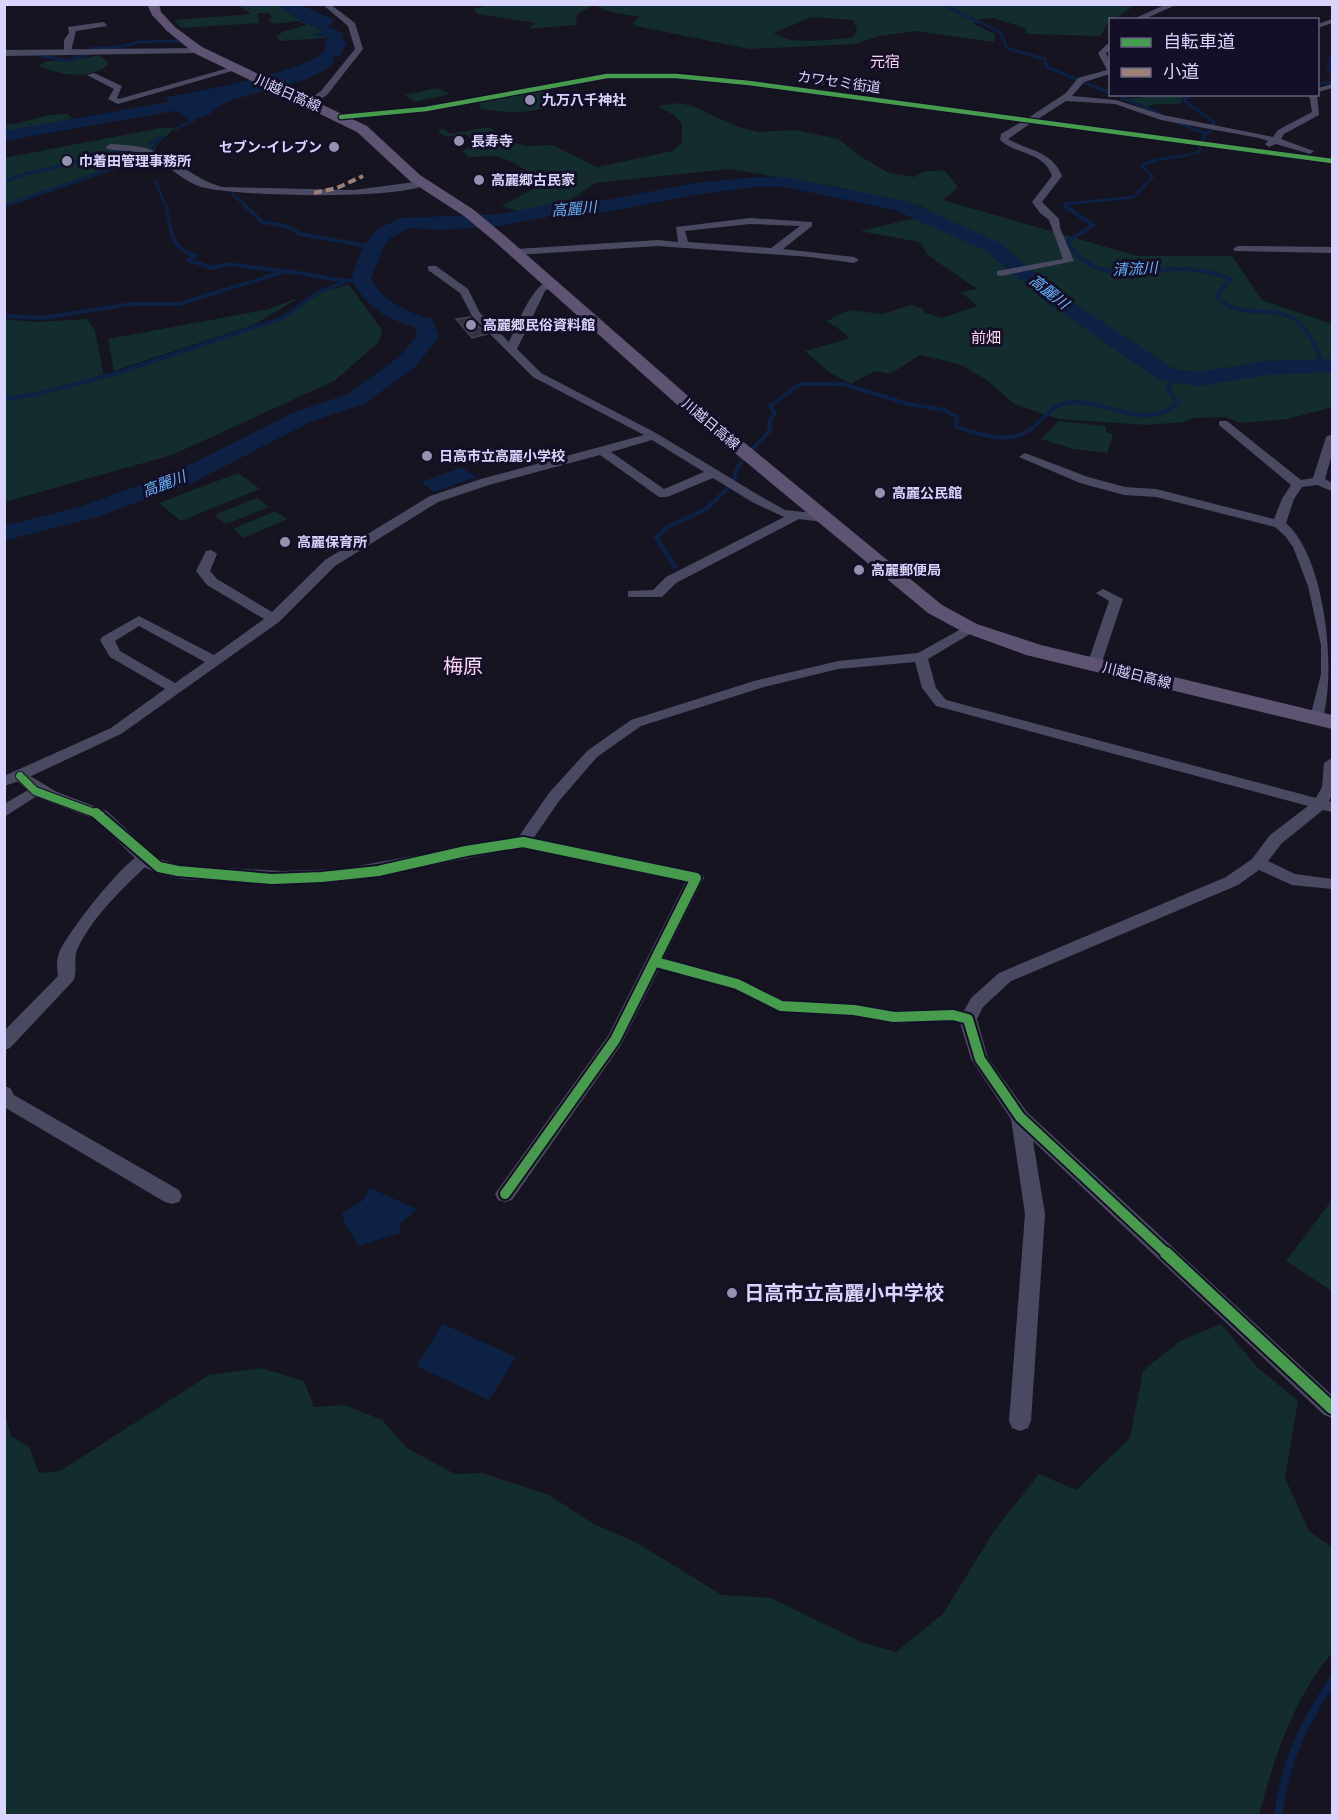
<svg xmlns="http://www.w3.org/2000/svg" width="1337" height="1820" font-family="'Roboto Condensed','Noto Sans JP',sans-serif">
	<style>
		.green { fill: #132c2d; fill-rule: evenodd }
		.water { fill: #0d2144 }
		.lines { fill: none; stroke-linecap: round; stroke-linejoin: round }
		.stream-far3 { stroke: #0d2144; stroke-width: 3 }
		.stream-far2 { stroke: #0d2144; stroke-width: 4 }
		.stream-far1 { stroke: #0d2144; stroke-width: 4.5 }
		.stream { stroke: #0d2144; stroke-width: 8 }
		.river { fill: #0d2144; fill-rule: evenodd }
		.building { fill: #343243; stroke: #433f54; stroke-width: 1.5 }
		.minor { fill: #4a4962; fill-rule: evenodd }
		.tertiary { fill: #4a4962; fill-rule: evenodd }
		.primary { fill: #5e5373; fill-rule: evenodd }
		.quiet { stroke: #9e8076; stroke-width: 4; stroke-dasharray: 8 4; stroke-linecap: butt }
		.cycleway-far3-casing { stroke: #130f26; stroke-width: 7 }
		.cycleway-far2-casing { stroke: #130f26; stroke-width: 10 }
		.cycleway-far1-casing { stroke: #130f26; stroke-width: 14 }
		.cycleway-casing { stroke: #130f26; stroke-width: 16 }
		.cycleway-far3 { stroke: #469c4c; stroke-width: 4.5 }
		.cycleway-far2 { stroke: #469c4c; stroke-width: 8 }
		.cycleway-far1 { stroke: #469c4c; stroke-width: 10 }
		.cycleway { stroke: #469c4c; stroke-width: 12 }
		.poi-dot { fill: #9591b1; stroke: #130f26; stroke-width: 2 }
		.labels { text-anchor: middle; stroke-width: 6; stroke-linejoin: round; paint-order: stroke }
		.far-street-label { font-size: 14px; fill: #d9d4ff; stroke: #130f26 }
		.far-poi-label { font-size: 14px; font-weight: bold; fill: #d9d4ff; stroke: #130f26; text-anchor: start }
		.far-neighbourhood-label { font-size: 15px; fill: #ffd6f0; stroke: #130f26 }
		.far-water-label { font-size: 15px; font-style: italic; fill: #62b6ff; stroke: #130f26 }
		.quarter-label { font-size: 20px; fill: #ffd6f0; stroke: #130f26 }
		.near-poi-label { font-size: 20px; font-weight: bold; fill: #d9d4ff; stroke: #130f26; text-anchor: start }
	</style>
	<rect width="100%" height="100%" fill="#161421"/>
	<path class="green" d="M493,4H1135V5L1115,19L1110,20L1100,36L1025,34L1026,28L992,18L976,20L974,24L995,34L994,42L915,31L880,36L855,44L750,49L636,26L632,23L640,17L610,12L594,5L577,14L576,25L527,29L536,23L478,14L473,9ZM812,17L853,20L857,30L852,38C830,38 793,47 774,33Z
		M238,5H277L298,19L321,30L326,38L280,41L277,37L282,32L307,25L299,21L274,24L268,20L273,18L268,13H258L259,23L181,28L174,20L251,14Z
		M99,55L108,62L107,66C85,80 61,75 38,66L47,61H68Z
		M437,88L451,94L414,102L405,95Z
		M542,90L559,98C542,117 503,112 481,109L478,102Z
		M1139,95V94L1190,95L1182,98L1180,104H1155L1143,108L1121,99L1139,98Z
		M680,103L695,107L738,127L759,132L795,130L839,139L858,155L889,173L914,177L923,172L944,170L958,187L943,200L1137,256H1232L1262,300L1332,324V407L1288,419L1241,423L1225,417L1194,418L1184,422L1147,425L1059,419L1014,404L987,380L959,364L920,355L890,374L875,371L851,384L829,372L805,351L848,339L846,334L827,321L849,310L882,314L911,305L922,308L925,313L942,318L977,306L961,292L977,289L928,255L920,242L860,231L916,218L923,207L838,187L729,169L595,183L569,201L519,211L501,206L547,182C530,174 512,159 494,156C486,154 477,158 469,157L462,151L487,139H471L465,134L445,137L437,130L444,129L450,134L490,127L502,137L497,139L528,146L552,145L597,167L673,151L682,142V124L674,115L657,106Z
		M67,114L72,117L66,122L5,134V125C27,123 44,113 67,114Z
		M160,128H175L158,143L152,157L5,207L4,158Z
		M346,285L350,286L382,330L379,342L334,381L172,455L5,502V319L36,322L87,319L95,331L104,377L284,318L318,294Z
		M300,297L254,325L114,371L108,339L269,309Z
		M1059,421L1106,426V432L1113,434L1107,453L1074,449L1041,439Z
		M238,473L260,489L181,521L159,503Z
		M257,498L269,507L226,524L214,515Z
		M275,511L287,519L244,538L233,529Z
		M1332,1200V1291L1286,1261Z
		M1221,1324L1257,1367L1298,1401L1285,1478L1309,1531L1332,1547V1653C1293,1699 1274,1758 1259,1815H5V1414L11,1436L29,1447L39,1473L60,1471L209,1375L261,1368L304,1381L314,1407L345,1405L382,1420L407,1448L455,1474L482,1473L549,1495L592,1523L637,1543L722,1595L771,1598L861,1642L896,1652L943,1614L994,1531L1039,1474L1076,1490L1130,1438L1143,1371L1180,1341Z"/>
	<path class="water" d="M277,5H301L335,20L328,27L344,33L342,38L347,44L339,56L333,57L334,61L327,69L304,80L232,100L213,109L211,114L188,121L165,97C198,92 301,72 324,52L327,39L321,30L298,19Z
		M462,467L476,477L434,492L421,482Z
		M370,1188L417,1209L400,1224V1233L358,1246C353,1233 343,1226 342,1213L362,1201Z
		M443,1324L516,1357L489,1400L416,1366Z"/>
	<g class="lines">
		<path class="stream-far3" d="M947,7L1000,32L1007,48L1045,59L1047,67L1110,93
			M315,35L329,34
			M91,48H115L138,42L178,41
			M34,54L68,61L90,53
			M1332,54L1328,68L1332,74
			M1318,84L1332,82
			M1115,94L1160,114
			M1170,120L1207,134
			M176,129L194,120L195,113
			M149,144L162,137
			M153,150L158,140
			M160,153L175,162
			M155,181L166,207
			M4,182L25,174L126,150
			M232,194L247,207
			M4,206L148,156
			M1065,207V204L1134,197L1153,176L1142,166C1160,154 1181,161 1200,151V141L1211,130L1214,122L1183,100L1195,94"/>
		<path class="stream-far2" d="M166,206C172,231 168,247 196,256L188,260L213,268L225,264L282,271
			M245,206L263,222L286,226L300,234L373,247
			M1065,206L1093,225L1067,242C1096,287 1137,268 1181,269C1199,269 1215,273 1231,279L1216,296C1241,323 1271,301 1298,322C1311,333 1317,351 1324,366
			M4,316L42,318L131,304H179L286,271L346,281
			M4,399L38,394L121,372L283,318L317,293L346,281L361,279
			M752,449L770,431L769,422L775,413L770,406L800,384H842L909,404L944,410L957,417L956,427C976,432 999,442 1019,435C1041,428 1048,403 1072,402C1109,400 1145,432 1178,403L1167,388L1176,376
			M735,473L743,459"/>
		<path class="stream-far1" d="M675,567L656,537L666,528L706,509L734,482L736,472"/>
		<path class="stream" d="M1278,1816C1283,1766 1304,1723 1332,1681"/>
		<path class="river" d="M220,93L228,98L226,102L4,141V131Z
			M756,177H784L907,201L1000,243L1062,295L1174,369L1198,372L1267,361L1332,359V372L1267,375L1198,386L1160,380L1048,303L986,251L895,210L784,187H756L694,195L607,212L560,214L500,226L440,230L410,228L390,238L383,248L371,279C385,303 407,312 432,319L439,337L415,367L364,404L310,422L194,482L97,517L4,541V526L79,507L176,472L294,412L348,394L399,357L417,336L415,327C385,319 366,306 351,279L363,247L376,230L400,218L500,214L560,202L607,200L694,183Z"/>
	</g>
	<path class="building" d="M470,317V318L487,334L472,338L456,319Z"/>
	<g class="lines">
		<path class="minor" d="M322,4H330L355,23L363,49L327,95L310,106L307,101L321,91L355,49L348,26Z
			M1167,4H1178L1142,20H1131Z
			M1332,19V23L1318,28V24Z
			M104,22L107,26L76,31L71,51L64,53V40L69,33L68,27Z
			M1107,44H1110V50L1106,53L1110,62V74L1084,82L1072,96L1116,100L1163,115L1273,137L1278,130L1312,112L1309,94H1317L1319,115L1284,134L1281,139L1314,151L1310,154L1276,144L1269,147L1265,144L1268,141L1259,138L1161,120L1115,104L1066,101L1038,119L1332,158V164L1031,123L1008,139C1029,151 1052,151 1062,176L1042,202L1059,219L1060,228L1074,261L1001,276L997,275V271L1063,259L1049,220L1040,213L1032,202L1052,176C1044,152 1017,155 1000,140L1001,134L1021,122L749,85L676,78H607L426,112L341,120L337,117L426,106L607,74H676L749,81L1028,118L1066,93L1078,78L1107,70L1098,53Z
			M232,67L239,69L118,104L108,99L114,89L87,75L94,73L122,86L117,98L119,99Z
			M1332,84V88L1318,92V88Z
			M110,144C126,145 142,145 156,152C180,163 197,180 222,187L354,190L422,181L427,184C404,200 227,197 198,186C182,180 168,165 152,157C138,149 122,152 107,149L106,147Z
			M750,218L812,222V226L783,249L854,257L859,260L854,263L810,257L658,246L516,255L511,252L516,249L658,240L678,242L676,227ZM750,224L800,226L771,248L688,242L685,231Z
			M1238,246L1332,247V253L1235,251L1233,249Z
			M428,266H436L468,289L480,313L509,342C517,326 534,278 554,281V285L545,291L517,349L541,373L656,433L760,496L785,510L823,514L829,518L823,522L799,519L676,583L662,597H628V591L653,590L666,577L784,517L752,502L713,478L667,497H659L600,455L489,485L438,502L335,566L279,622L121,734L25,779L4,786V776L111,728L165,689L110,657L100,640L102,637L139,616L214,655L264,619L207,585L196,571L206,551L211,550L217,554L210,571L217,579L272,612L325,560L430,496L481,479L644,435L533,377L472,316L460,293L428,270ZM652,440L704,472L664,489L611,452ZM139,626L205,662L175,683L120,651L115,641Z
			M1219,421H1227L1301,480L1313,478L1326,437L1332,434V454L1325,479L1332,483V491L1317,485L1302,487L1294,499L1286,523C1326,558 1337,674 1322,721H1312L1310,718L1321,674V645L1308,586L1293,547L1285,536L1275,527L1156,497L1124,495L1080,483L1019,457L1025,453L1088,477L1125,487L1156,489L1274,519L1282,499L1291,485L1219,425Z
			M1103,589L1123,599L1101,665L1094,669L1087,665L1109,601L1096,593Z
			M970,624L975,625V631L928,659L936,688L946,700L1316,798L1322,787L1324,763L1332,758V796L1329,801L1332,802V812L1323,810L1282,843L1268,861L1295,874L1332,879V889L1292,885L1259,870L1238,885L1011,981L983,1007L977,1019L988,1058L1027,1112L1332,1395V1418L1324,1415L1033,1141L1045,1214L1031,1421L1028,1428L1020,1431L1012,1428L1009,1421L1025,1214L1011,1119L971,1059L960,1023L953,1021L894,1024L854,1016L781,1012L732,989L659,969L621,1045L512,1200L505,1202L498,1200L495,1194L608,1036L686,881L517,846L515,842L549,793L587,751L631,720L754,681L838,661L918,653ZM915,662L922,688L936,706L1308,806L1270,835L1252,859L1226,877L999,973L971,998L964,1011L953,1009L894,1010L854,1004L784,1000L743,980L664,958L704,878L702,874L533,839L559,801L597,757L641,726L764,687L838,669Z
			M35,786L40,788L43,791L40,794L4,817V804Z
			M145,852L151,853L153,857L151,861C125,887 92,916 77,950C73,961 78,973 73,981L10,1048L4,1050V1031L58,976C57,967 56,961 59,953C67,933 126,857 145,852Z
			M4,1086L10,1088L14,1095L179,1190L182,1196L179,1202L172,1204L165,1202L4,1107Z"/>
		<path class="tertiary" d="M201,48V52L198,53L4,56V50Z
			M20,770L57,792L107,811L157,858L182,866L282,871L341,869L523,836L530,838L532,842L530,846L523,848L341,882L282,884L182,879L159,874L144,867L95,819L34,796L11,776Z"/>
		<path class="primary" d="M147,4H159L161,12L175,27L202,47L367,126L420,175L474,210L504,235L695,402L942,605L977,624L1041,645L1332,715V729L1026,655L963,632L928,613L683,410L494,241L464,216L410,181L357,132L194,53L167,31L152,15Z"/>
		<path class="quiet" d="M314,193L337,188L363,176"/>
		<defs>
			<path id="cycleway-far3" d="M341,117L426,109L607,76H676L749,83L1332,161"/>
			<path id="cycleway-far2" d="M20,776L35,791L100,815"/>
			<path id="cycleway-far1" d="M96,813L159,867L178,871L272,879L322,877L378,871L466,851L523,842L696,878L615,1040L505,1194
				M656,962L737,984L781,1006L854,1010L894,1017L953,1015L968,1019L980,1059L1020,1117L1168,1255"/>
			<path id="cycleway" d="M1166,1253L1332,1408"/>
		</defs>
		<use href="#cycleway-far3" class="cycleway-far3-casing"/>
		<use href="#cycleway-far2" class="cycleway-far2-casing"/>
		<use href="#cycleway-far1" class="cycleway-far1-casing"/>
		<use href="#cycleway" class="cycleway-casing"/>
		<use href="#cycleway-far3" class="cycleway-far3"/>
		<use href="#cycleway-far2" class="cycleway-far2"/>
		<use href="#cycleway-far1" class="cycleway-far1"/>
		<use href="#cycleway" class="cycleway"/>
	</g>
	<g class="poi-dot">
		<circle cx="530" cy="100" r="6"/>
		<circle cx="459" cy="141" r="6"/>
		<circle cx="334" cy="147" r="6"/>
		<circle cx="67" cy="161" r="6"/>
		<circle cx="479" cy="180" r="6"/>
		<circle cx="471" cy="325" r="6"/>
		<circle cx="427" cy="456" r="6"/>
		<circle cx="880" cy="493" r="6"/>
		<circle cx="285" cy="542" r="6"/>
		<circle cx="859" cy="570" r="6"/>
		<circle cx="732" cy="1293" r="6"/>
	</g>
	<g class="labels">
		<g class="far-street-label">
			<text transform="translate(839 82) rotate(8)" y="5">カワセミ街道</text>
			<text transform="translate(288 93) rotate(24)" y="5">川越日高線</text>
			<text transform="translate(711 424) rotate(40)" y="5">川越日高線</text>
			<text transform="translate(1137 675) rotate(14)" y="5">川越日高線</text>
		</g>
		<g class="far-poi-label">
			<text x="542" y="105">九万八千神社</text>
			<text x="471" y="146">長寿寺</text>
			<text x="322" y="152" text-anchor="end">セブン-イレブン</text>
			<text x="79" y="166">巾着田管理事務所</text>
			<text x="491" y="185">高麗郷古民家</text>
			<text x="483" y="330">高麗郷民俗資料館</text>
			<text x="439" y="461">日高市立高麗小学校</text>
			<text x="892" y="498">高麗公民館</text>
			<text x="297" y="547">高麗保育所</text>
			<text x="871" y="575">高麗郵便局</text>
		</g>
		<g class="far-neighbourhood-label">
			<text x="885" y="67">元宿</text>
			<text x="986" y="343">前畑</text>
		</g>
		<g class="far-water-label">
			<text transform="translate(574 209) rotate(-5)" y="5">高麗川</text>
			<text transform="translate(1135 269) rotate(-3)" y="5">清流川</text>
			<text transform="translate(1049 292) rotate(38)" y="5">高麗川</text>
			<text transform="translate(164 484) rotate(-21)" y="5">高麗川</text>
		</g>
		<g class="quarter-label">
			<text x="463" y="673">梅原</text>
		</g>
		<g class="near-poi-label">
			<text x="744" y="1300">日高市立高麗小中学校</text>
		</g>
	</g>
	<rect width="1337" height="1820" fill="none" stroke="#d9d4ff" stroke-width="12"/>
	<rect x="1109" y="18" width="210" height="78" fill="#130f26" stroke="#625e7d" stroke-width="1.5"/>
	<rect x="1121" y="38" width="30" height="9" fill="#469c4c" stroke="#625e7d" stroke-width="1.5"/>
	<text x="1163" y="48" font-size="18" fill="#d9d4ff">自転車道</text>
	<rect x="1121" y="68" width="30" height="9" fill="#9e8076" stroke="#625e7d" stroke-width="1.5"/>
	<text x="1163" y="78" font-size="18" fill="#d9d4ff">小道</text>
</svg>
